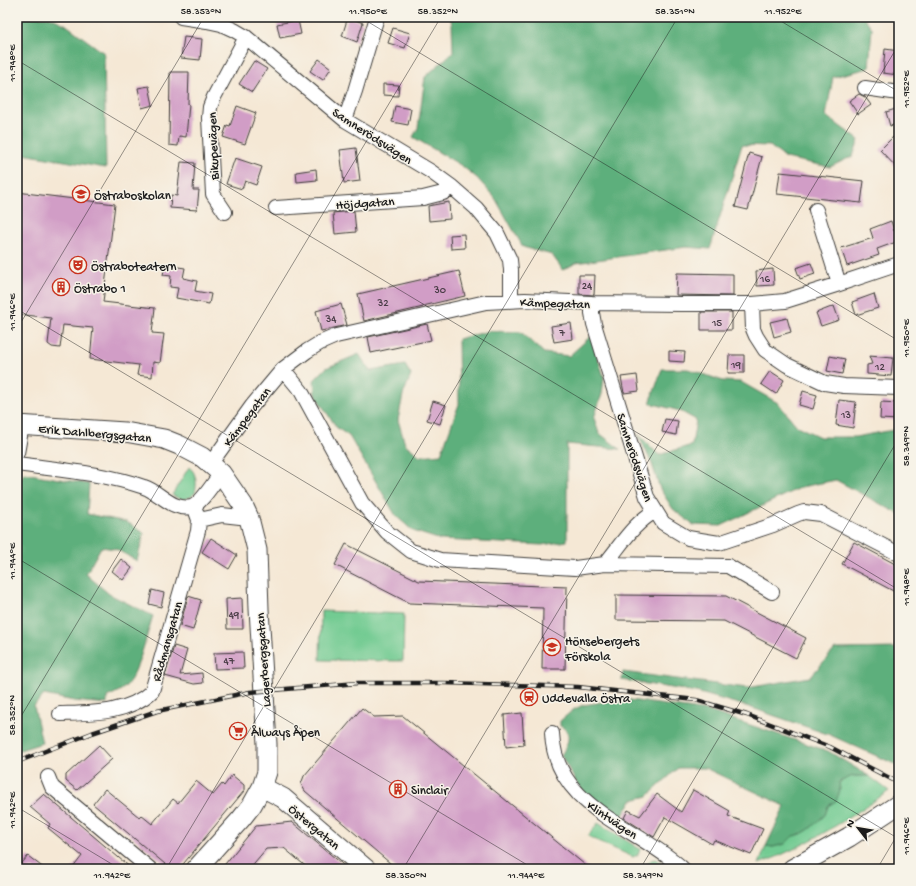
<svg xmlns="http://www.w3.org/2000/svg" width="916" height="886" font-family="'Gochi Hand',sans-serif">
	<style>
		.green { fill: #72cb92; stroke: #477457 }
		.forest { fill: #5daf7c; stroke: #3c664c }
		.building { fill: #d19dc6 }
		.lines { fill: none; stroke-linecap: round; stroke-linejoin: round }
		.street-casing { stroke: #3d3b38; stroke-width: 16 }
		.secondary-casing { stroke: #3d3b38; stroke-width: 21 }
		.street { stroke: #fff; stroke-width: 14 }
		.secondary { stroke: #fff; stroke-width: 19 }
		.rail-casing { stroke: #1c1c1c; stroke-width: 4.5 }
		.rail { stroke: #f7f3e8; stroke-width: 3; stroke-dasharray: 9; stroke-linecap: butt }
		.ticks { fill: none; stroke: #1c1c1c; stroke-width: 1; stroke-opacity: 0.45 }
		.labels { text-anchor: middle; stroke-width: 3; stroke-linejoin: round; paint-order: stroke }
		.number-label { font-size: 11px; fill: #493c46 }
		.street-label { font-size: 13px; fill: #1c1c1c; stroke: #f7f3e8 }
		.poi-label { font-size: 13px; fill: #1c1c1c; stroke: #f7f3e8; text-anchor: start }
		.neatline { fill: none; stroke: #1c1c1c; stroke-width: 1.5 }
		.ticks-label { font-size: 10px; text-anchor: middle; fill: #1c1c1c }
	</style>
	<rect width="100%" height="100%" fill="#f7f3e8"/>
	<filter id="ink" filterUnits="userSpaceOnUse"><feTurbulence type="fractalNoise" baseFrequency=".025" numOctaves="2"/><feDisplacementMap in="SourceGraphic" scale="8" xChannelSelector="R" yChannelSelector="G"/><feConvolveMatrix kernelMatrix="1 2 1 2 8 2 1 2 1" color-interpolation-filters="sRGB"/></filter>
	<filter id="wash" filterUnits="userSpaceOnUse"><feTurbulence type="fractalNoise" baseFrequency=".012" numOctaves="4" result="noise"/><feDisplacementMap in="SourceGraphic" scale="16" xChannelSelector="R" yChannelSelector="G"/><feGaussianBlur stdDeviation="0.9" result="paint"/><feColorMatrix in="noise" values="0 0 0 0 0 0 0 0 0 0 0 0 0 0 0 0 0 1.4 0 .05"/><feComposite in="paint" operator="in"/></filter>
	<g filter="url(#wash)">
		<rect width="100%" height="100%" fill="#f5e8d5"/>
		<path class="green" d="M189,467C197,473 197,484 195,493C188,501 180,500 172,495Z
			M321,611L404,614L403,661L320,660Z
			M853,776H869L889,791C849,818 806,847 759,864L766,846L773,847L785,844L793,836L801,834L808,830L825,815L828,806L840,791L839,782Z
			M598,823L640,849L638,855L633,857C618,850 603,844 588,836Z
			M655,859L658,860L668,869L643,868L651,860Z"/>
		<path class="forest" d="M17,17H50L65,24L104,53L106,168L17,153Z
			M450,17H864L872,28L869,68L833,77L826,116L859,140L853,156L830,167L785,158L770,146L742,145L710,249L686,247L576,263L563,270L552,255L523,247L495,198L477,178L462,166L413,137L418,128L425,77L453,52L452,24Z
			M489,331L521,332L544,353L569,356L591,336L604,377L602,394L594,418L599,433L620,449L567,444V541L542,545L441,540L413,531L396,516L349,436L337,428L315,395L314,380L326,368L359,354L370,371L405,365L411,375L403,395L398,420L405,444L420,456L441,454L459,404L458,339Z
			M662,369H688L723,381L741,382L778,403L797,426L820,437H855L899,429V514L836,480L801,487L721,526L693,525L673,509L660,489L652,464L638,434L659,455L692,445L696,420L680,411L650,403Z
			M24,473L89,484L87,514L127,522L144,533L137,561L116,549L101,547L86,574L109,594L153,616C147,633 138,674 126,686C121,691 113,694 107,697V704L74,701L44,695L34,706L42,743L17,751V486Z
			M899,648V766L830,735L749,707L696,692L622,680L623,672L747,688L810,677L835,649Z
			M623,699L708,711L828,751L869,776H853L839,782L840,791L836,801L828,806L825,815L808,830L801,834L793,836L785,844L773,847L766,846L785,806L705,768H678L648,796L632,800L620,820L581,791L561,755C567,746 574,732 560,726V721L573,710L583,705Z"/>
		<g id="blocks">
			<path class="building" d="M348,17L363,23L357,42L342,36Z
				M298,20L301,34L280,38L277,24Z
				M393,28L410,33L405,48L388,43Z
				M184,37L202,39L200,60L181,58Z
				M885,49L899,51L898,75L883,73Z
				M319,59L331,68L323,80L310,71Z
				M254,61L267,69L252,92L239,84Z
				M170,72H189L188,104H189L186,137L179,136L178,146L169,145Z
				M383,84L399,85L398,96L383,95Z
				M149,86L153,105L142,108L138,88Z
				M859,94L865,97L871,105L858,114L849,101Z
				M237,106L256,113L245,144L223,137L227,125L230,126Z
				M395,106L411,109L408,125L392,122Z
				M899,108V123L890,126L886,112Z
				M893,137L899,144V170L880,150Z
				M356,148L360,181L344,183L340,150Z
				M749,153L762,157L748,210L735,207Z
				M235,158L262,167L256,185L245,181L242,189L226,184Z
				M181,162L195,163L193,190H199L197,210L170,208L171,195L177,196Z
				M316,169L317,180L297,182L296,172Z
				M780,172L864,181L861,203L777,194Z
				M17,192L115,204L103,302L155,308L152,333L164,334L160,363L153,362L152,377L137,375L139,365L90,359L93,328L63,325L60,348L52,347L48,344L51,318L17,314Z
				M449,202L450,219L429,221L428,206Z
				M354,211L356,232L335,234L333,213Z
				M891,221L894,231L899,229V241L877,249L879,255L847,266L841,248L873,238L870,229Z
				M464,234L465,248L451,249L450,235Z
				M811,263L815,274L800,279L796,268Z
				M165,265L185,268L183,278L197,281L195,291L211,294L209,304L176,298L178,288L170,287L171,276L163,275Z
				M773,269L774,285L757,286L756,271Z
				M459,271L465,296L423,306V307L364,321L358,294Z
				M677,273L733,274V296L676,295Z
				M579,275H595L594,295L579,294Z
				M874,294L878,308L856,315L852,302Z
				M341,304L347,325L321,331L316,311Z
				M834,306L839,320L821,326L816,313Z
				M701,312H732V330H701Z
				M787,318L791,332L774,337L770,322Z
				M571,323L573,339L554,342L551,326Z
				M427,324L431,340L371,353L368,337Z
				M669,351L685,352L684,362L669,361Z
				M729,355H744V373H728Z
				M830,356L845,359L842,374L827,371Z
				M869,356L893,358L891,376L867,374V365L872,364Z
				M770,371L784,380L776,394L761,384Z
				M637,375L639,391L624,393L621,377Z
				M803,391L817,395L813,409L799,405Z
				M839,400L856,402L853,428L836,425Z
				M433,401L446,405L440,424L427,420Z
				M881,402L899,403V420L880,419Z
				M665,419L678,421L676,435L662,432Z
				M211,538L237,555L229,569L202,552Z
				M854,542L899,566V594L842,564Z
				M346,544L419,581L567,587L565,669H542L543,608L409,603L335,565Z
				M121,559L132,568L123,580L112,571Z
				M152,590L164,593L161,607L149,604Z
				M616,595L726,596L806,638L796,658L724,621L616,620Z
				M188,596L201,600L193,630L180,626Z
				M242,598L243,629H227L226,599Z
				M174,646L187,650L180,675L202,673L203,683L194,684L165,676Z
				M243,652L244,668L215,669L214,653Z
				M362,708L374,717L403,716L590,869H397L305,791L301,784L304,776Z
				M522,713L524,745L506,747L504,715Z
				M99,745L112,759L77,790L66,781V775Z
				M232,775L244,785V791L179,869H171L93,804L105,789L139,817L141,815L152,824L173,799L178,803L196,781L213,795L222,784L224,786Z
				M693,790L730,811L728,816L763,829L751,855L714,840L712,844L665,817L654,837L624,818L628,810L640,816L657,794L681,812Z
				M44,794L132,869H72L82,856L48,828L50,824L30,807Z
				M292,822L348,869H309L284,848L266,849L249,869H221L256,826Z
				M28,856L45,869H17Z"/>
		</g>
	</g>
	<g filter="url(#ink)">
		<use href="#blocks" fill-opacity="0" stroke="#3d3b38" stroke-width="1"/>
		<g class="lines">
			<defs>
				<path id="street" d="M181,17L207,21L221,24L234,30L246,37L345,120L430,171L452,187L476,208L497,233L510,260L511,270V300
					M865,88L899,93
					M345,120L355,91L377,17
					M276,208L423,198L443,193L452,187
					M816,210L839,284
					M225,212L213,194L209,118L210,107L214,97L246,37
					M592,303V313L594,324L647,497L663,523L688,538L719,543L773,525L798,514L804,512L821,514L899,554
					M752,304L753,329L756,336L765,350L787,365L825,383L844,386L899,388
					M283,369L301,391L362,503L387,532L411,551L440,560L575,568L605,564C621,545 633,524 655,511
					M17,453L22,425
					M211,463L252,406L283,369L307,351L320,343L336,336L486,302L525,300L592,303L682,304H752L785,301L839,284L899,264
					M17,464C59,470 104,473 144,487C160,492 172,511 191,507C200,505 215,481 221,473
					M199,520L222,515L249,518
					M605,564L728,566L772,592
					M60,714C91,713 128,714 152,691L198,531L199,520L194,506
					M552,733C555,809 637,826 683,869
					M48,777L52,787L150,869"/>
				<path id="secondary" d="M17,425L125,432L164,439L179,445L202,457L221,473L243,505L249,518L257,550L259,609L267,744V772L262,787L252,805L241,819L196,869
					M262,787L283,798L366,869
					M792,869L849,837L899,804"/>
			</defs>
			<use href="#street" class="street-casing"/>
			<use href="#secondary" class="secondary-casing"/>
			<use href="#street" class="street"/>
			<use href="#secondary" class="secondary"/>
			<defs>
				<path id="rail" d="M17,762L92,733L157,711L250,692L358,683H444L578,687L696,700L747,715L830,747L899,783"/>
			</defs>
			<use href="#rail" class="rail-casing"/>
			<use href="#rail" class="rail"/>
		</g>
	</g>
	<path class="ticks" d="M360,17L899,341M774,17L899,92M17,60L899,590M17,309L899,839M17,329L204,17M17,558L534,869M17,723L441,17M17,807L120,869M166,869L678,17M403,869L899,44M640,869L899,438M877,869L899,832"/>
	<defs>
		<symbol id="university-ring" viewBox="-11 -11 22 22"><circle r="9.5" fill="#f7f3e8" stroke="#c8321e" stroke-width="1.5"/><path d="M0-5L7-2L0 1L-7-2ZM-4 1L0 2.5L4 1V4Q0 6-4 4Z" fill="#c8321e"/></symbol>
		<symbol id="theatre-ring" viewBox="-11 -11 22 22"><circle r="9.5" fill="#f7f3e8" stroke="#c8321e" stroke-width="1.5"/><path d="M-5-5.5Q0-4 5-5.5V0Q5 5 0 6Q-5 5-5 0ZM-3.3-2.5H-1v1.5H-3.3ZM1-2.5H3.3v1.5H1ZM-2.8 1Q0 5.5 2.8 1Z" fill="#c8321e"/></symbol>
		<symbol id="building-ring" viewBox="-11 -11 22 22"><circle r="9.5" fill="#f7f3e8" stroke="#c8321e" stroke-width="1.5"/><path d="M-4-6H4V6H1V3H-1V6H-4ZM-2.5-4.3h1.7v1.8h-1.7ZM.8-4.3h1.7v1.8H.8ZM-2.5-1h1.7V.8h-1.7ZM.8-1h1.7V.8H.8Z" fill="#c8321e"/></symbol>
		<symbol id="school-ring" viewBox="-11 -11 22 22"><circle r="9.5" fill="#f7f3e8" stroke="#c8321e" stroke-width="1.5"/><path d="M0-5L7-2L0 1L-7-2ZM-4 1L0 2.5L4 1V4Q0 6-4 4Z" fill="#c8321e"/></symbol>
		<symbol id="station-ring" viewBox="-11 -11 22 22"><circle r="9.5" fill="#f7f3e8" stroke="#c8321e" stroke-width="1.5"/><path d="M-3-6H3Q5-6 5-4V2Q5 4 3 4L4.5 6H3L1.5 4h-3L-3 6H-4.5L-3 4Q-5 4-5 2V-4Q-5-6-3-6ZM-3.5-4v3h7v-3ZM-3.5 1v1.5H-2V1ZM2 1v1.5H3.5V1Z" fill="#c8321e"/></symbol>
		<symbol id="supermarket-ring" viewBox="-11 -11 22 22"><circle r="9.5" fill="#f7f3e8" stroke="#c8321e" stroke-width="1.5"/><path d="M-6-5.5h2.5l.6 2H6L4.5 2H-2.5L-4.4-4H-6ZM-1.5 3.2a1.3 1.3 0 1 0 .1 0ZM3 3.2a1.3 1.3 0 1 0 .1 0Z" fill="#c8321e"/></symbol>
	</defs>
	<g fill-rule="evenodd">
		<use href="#university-ring" x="71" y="184" width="20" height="20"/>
		<use href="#theatre-ring" x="68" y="255" width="20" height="20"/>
		<use href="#building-ring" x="51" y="277" width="20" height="20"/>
		<use href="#school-ring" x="542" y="637" width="20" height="20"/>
		<use href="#station-ring" x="519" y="687" width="20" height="20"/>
		<use href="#supermarket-ring" x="228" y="721" width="20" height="20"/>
		<use href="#building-ring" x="388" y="779" width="20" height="20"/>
	</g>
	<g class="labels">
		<g class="number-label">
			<text x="765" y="282">16</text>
			<text x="587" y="289">24</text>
			<text x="440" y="293">30</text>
			<text x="383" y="306">32</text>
			<text x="331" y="322">34</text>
			<text x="717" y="326">15</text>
			<text x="562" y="336">7</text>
			<text x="736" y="368">19</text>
			<text x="880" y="370">12</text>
			<text x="846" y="418">13</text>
			<text x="234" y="618">49</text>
			<text x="229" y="664">47</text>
		</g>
		<g class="street-label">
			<text transform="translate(373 135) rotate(33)" y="5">Samnerödsvägen</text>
			<text transform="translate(212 146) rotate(-92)" y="5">Bikupevägen</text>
			<text transform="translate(365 202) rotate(-4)" y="5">Höjdgatan</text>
			<text transform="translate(555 302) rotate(2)" y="5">Kämpegatan</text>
			<text transform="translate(246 416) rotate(-53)" y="5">Kämpegatan</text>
			<text transform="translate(95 432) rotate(5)" y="5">Erik Dahlbergsgatan</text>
			<text transform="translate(636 457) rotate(72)" y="5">Samnerödsvägen</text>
			<text transform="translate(166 641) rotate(-74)" y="5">Rådmansgatan</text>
			<text transform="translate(262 660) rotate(-94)" y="5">Lagerbergsgatan</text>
			<text transform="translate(613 819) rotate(34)" y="5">Klintvägen</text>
			<text transform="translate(315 826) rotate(40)" y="5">Östergatan</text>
		</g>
		<g class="poi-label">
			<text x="94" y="199">Östraboskolan</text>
			<text x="91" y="270">Östraboteatern</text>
			<text x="74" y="292">Östrabo 1</text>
			<text x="565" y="645">Hönsebergets<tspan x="565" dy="15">Förskola</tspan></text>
			<text x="542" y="702">Uddevalla Östra</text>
			<text x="251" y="736">Ålways Åpen</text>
			<text x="411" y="794">Sinclair</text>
		</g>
	</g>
	<rect width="916" height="886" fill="none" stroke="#f7f3e8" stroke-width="44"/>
	<g transform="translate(858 828) rotate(301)" stroke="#f7f3e8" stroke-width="3" paint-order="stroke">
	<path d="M0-3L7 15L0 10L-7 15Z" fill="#1c1c1c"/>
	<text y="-6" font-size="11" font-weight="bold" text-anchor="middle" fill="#1c1c1c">N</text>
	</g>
	<rect x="22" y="22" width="872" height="842" class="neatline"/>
	<g class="ticks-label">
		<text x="201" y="14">58.353°N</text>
		<text x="368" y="14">11.950°E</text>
		<text x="438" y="14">58.352°N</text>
		<text x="675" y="14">58.351°N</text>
		<text x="783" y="14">11.952°E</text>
		<text transform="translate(11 63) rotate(-90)" y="4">11.948°E</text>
		<text transform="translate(905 89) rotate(-90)" y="4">11.952°E</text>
		<text transform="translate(11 312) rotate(-90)" y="4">11.946°E</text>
		<text transform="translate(905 338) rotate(-90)" y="4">11.950°E</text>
		<text transform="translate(905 446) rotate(-90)" y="4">58.349°N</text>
		<text transform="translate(11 561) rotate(-90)" y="4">11.944°E</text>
		<text transform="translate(905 587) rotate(-90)" y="4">11.948°E</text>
		<text transform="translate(11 715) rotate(-90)" y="4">58.352°N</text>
		<text transform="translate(11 810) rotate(-90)" y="4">11.942°E</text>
		<text transform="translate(905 836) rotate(-90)" y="4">11.946°E</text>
		<text x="112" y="878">11.942°E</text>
		<text x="406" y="878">58.350°N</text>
		<text x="526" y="878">11.944°E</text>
		<text x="643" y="878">58.349°N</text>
	</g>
</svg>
